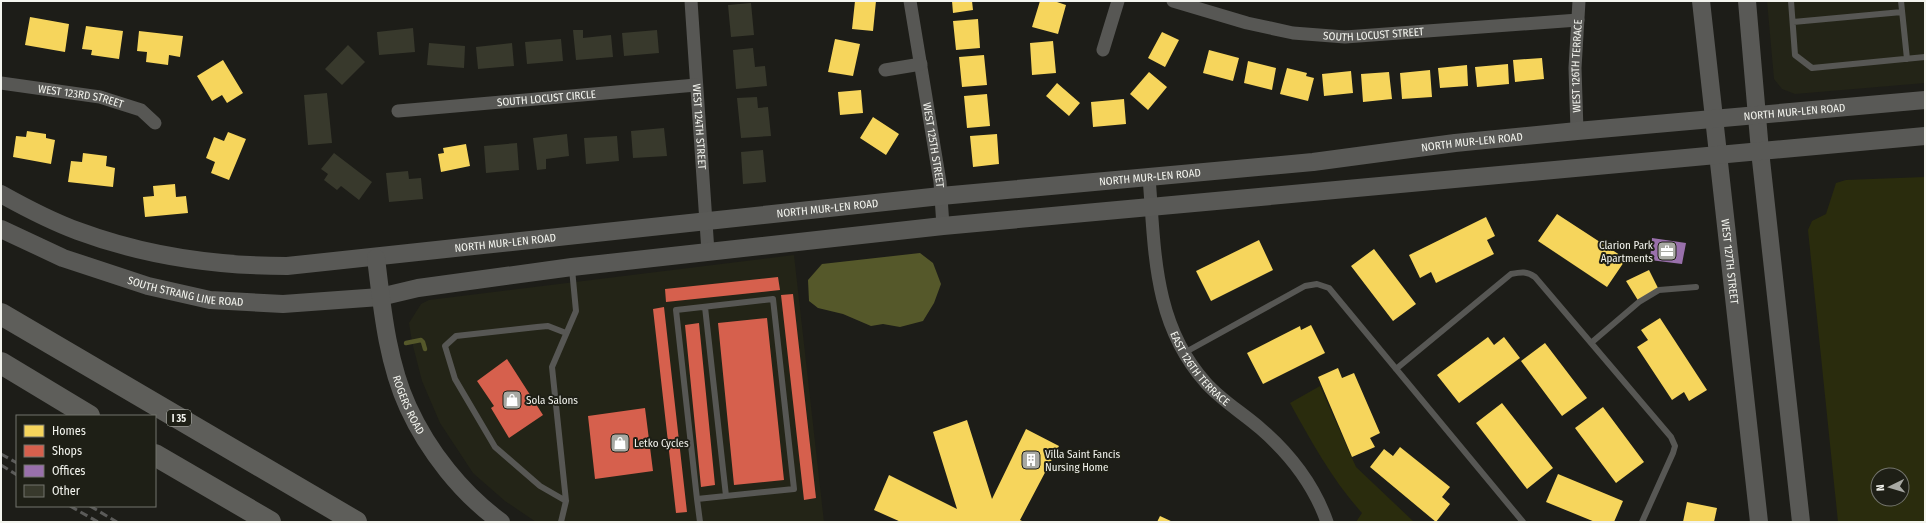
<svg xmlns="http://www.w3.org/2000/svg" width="1926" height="523" font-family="'Fira Sans Condensed',sans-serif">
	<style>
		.built { fill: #232417 }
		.green { fill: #2a2c0d; fill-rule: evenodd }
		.water { fill: #55582a }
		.homes { fill: #f6d55c }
		.shops { fill: #d6604d }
		.offices { fill: #9970ab }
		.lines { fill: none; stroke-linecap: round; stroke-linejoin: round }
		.stream { stroke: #55582a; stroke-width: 4.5 }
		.building { fill: #38392c }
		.lane { stroke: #575754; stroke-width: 6 }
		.street { stroke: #575754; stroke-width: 13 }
		.secondary { stroke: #595956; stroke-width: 18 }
		.highway { stroke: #5e5e5a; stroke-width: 22 }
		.rail { stroke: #5b5b59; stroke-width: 3; stroke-dasharray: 8 4; stroke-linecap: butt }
		.labels { text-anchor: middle; stroke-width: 4; stroke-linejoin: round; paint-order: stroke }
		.shield { fill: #1e1f16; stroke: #b3b4ad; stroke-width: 1 }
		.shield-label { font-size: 10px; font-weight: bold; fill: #f3f4ee }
		.street-label { font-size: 11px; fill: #f3f4ee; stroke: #1e1f16 }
		.poi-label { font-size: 11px; fill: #f3f4ee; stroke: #1e1f16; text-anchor: start }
	</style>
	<rect width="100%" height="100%" fill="#1d1d18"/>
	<path class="built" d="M1767,1H1925V83L1795,94L1782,89L1774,79Z
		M794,255L824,522H536L505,501L473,473L440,423L422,381L412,342L409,323L421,304L429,300Z"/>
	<path class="green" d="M1925,177V522H1838L1808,230L1812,221L1826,214L1836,183L1846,180ZM1878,475H1902V499H1878Z
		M1320,386L1356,467L1414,522H1356L1362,513C1333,481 1311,441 1290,403Z"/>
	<path class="water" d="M920,253L933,263L941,284L934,303L923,321L900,327L883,324L871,326L843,314L818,308L809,301L808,280L822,264Z"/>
	<path class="homes" d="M855,1H876L873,31L852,29Z
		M952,1H972L973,10L953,13Z
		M1040,1H1054L1066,5L1058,34L1032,27Z
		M30,17L69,24L65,52L25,45Z
		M978,19L980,48L956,50L953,21Z
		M86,26L123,31L119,59L91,55L92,50L82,49Z
		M139,31L183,36L180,57L169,55L168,65L146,62L147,52L137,51Z
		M1162,32L1179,40L1165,67L1148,58Z
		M835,39L860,44L853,76L828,72Z
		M1053,41L1056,73L1032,75L1030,43Z
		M1209,50L1239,58L1233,81L1203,73Z
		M984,55L987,85L962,87L959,57Z
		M1542,58L1544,79L1515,82L1513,60Z
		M223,60L243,93L227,103L222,95L212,101L197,76Z
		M1248,61L1276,68L1272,90L1244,83Z
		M1508,64L1509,84L1477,87L1475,67Z
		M1467,65L1468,86L1440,88L1438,68Z
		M1287,68L1307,73L1306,76L1314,78L1308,101L1280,94Z
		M1430,70L1432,97L1402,99L1400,73Z
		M1351,71L1353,93L1324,96L1322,74Z
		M1149,72L1167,87L1148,110L1130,94Z
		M1389,72L1392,99L1363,102L1361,74Z
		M1057,83L1080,103L1069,116L1046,96Z
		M861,90L863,113L840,115L838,92Z
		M987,94L990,126L967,128L964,96Z
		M1124,99L1126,124L1093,127L1091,102Z
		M873,117L899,134L886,155L860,138Z
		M27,131L46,134V138L55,140L51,164L13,157L16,136L26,137Z
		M228,132L246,139L229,180L211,173L215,162L206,158L214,137L224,141Z
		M997,134L999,164L973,167L970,136Z
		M466,144L470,166L441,172L438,154L444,153L443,148Z
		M83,153L107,156L106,166L115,168L113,187L68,182L71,161L82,162Z
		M175,184L176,197L186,196L188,213L145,217L143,197L154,196L153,186Z
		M1557,214L1626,259L1607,287L1538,241Z
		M1486,217L1495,236L1487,240L1494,254L1436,283L1431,272L1420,278L1409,255Z
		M1259,240L1273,270L1211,301L1196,271Z
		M1374,249L1416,304L1393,321L1351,266Z
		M1649,270L1659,290L1639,302L1626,281Z
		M1660,318L1707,390L1689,401L1684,392L1672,400L1637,347L1648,340L1641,330Z
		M1311,325L1325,353L1263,384L1247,353L1300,326L1301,330Z
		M1488,337L1494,345L1504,337L1520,358L1459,403L1437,375Z
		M1545,343L1587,398L1562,416L1521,361Z
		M1338,368L1342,378L1354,373L1380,433L1370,438L1375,447L1352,457L1318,377Z
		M1502,403L1553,468L1527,489L1476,423Z
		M1603,407L1644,462L1616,483L1575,428Z
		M967,420L992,499L1026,429L1059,446L1020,520L1024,522H901L874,510L889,475L957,509L933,432Z
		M1400,447L1450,487L1442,497L1450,504L1436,522L1370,467L1384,449L1393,456Z
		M1558,474L1623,501L1614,522H1595L1546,502Z
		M1687,502L1717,508L1714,522H1683Z
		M1160,516L1173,522H1157Z"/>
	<path class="shops" d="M778,277L780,290L666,302L665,289Z
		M793,294L816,498L804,500L781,295Z
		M664,307L687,512L676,513L653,309Z
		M767,318L784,480L734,485L718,323Z
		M699,323L715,485L701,487L685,325Z
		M507,359L543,415L509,438L491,408L494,406L477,381Z
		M645,408L653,471L595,479L588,416Z"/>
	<path class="offices" d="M1652,238L1686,243L1682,264L1650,260Z"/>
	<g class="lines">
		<path class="stream" d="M406,343L421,340L423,342L425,349"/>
	</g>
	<path class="building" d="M751,3L754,35L731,37L728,5Z
		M413,28L415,52L379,55L377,32Z
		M573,30H583V38L611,35L613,57L576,60Z
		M657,30L659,53L624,56L622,33Z
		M561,39L563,61L527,64L525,42Z
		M429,43L465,46L464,68L427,65Z
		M512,43L514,66L478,69L476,47Z
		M348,45L365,62L342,85L325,69Z
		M753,48L755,67L765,66L767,86L736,89L733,50Z
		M327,93L332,143L308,145L304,95Z
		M757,97L758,108L768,107L771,136L741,138L737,98Z
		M664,128L667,156L633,158L631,131Z
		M567,134L569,156L546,159V169L537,170L533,138Z
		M617,136L619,161L586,164L584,138Z
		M517,143L519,170L486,173L484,146Z
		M763,150L766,182L743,184L741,152Z
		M334,153L372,182L359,200L341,186L337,190L324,180L328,174L321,169Z
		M408,171L409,179L421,178L423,199L389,202L386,173Z"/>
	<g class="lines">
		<path class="lane" d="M1791,1L1795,55L1812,68L1925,57
			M1901,1L1907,59
			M1793,22L1902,12
			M705,307L726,496
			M1591,343L1639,302L1659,290L1696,287
			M1184,353L1305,286L1317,284L1329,288L1523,522
			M1396,369L1511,274C1521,272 1527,271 1535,277L1671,437L1675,446L1673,453L1642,522
			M697,499L794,489L773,299L676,310L697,499L700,522
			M566,501L540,486L495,447L455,379L445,346L456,336L537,327L548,326L566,333
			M561,522L566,501L552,367L576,311L572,269"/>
		<g class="street">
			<path id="s1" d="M691,1L708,252"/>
			<path id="s2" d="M910,1L940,182L943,226"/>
			<path id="s3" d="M1173,1L1247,23L1293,33L1345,37L1578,20"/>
			<path d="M1103,50L1118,1"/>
			<path d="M885,70L921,64"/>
			<path id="s4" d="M1,83L100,97L141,110L155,123"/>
			<path id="s5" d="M398,111L696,85"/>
			<path id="s6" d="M1577,131L1575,68L1579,1"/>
			<path id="s7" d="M1149,177C1155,251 1153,324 1206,383C1222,401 1243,413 1261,429C1291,455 1314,485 1327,522"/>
		</g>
		<g class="secondary">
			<path id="s8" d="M1701,1L1759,522"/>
			<path d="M1747,1L1760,151L1801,522"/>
			<path id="s9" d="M1,194C26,208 51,221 78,231C145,256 216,266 287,266L941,196L1313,162L1455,143L1577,131L1925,100"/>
			<path id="s10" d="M1,229L63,258L148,286L210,300L283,304L380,297L418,288L572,267L943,226L1925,136"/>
			<path id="s11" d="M376,258C382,307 387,361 408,407C428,451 462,494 501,522"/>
		</g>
		<path class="highway" d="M1,314L356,522
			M1,363L89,416
			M155,455L270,522"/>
		<path class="rail" d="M1,454L17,463
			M1,465L17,475
			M70,506L98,522
			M90,506L117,522"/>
	</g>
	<defs>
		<symbol id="office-square" viewBox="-11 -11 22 22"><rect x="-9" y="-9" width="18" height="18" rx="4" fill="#a8a9a3" stroke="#1e1f16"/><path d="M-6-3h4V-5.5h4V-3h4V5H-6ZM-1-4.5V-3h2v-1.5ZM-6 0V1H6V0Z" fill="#fff"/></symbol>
		<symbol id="shop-square" viewBox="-11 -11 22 22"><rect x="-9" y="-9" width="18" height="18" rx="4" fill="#a8a9a3" stroke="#1e1f16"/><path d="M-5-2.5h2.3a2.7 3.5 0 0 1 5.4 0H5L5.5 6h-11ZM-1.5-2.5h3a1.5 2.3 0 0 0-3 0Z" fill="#fff"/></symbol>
		<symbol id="building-square" viewBox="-11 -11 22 22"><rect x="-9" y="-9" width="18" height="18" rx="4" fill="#a8a9a3" stroke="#1e1f16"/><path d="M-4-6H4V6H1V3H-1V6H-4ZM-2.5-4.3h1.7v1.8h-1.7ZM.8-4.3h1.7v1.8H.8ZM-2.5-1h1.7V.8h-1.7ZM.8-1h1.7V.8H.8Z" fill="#fff"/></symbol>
	</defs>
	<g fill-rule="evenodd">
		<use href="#office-square" x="1656" y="240" width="22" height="22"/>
		<use href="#shop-square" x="501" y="389" width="22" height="22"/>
		<use href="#shop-square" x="609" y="432" width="22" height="22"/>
		<use href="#building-square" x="1020" y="449" width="22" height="22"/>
	</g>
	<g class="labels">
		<rect class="shield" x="167" y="410" width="24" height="16" rx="3"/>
		<g class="shield-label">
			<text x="179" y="422">I 35</text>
		</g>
		<g class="street-label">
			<text dy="4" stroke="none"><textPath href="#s3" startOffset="205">SOUTH LOCUST STREET</textPath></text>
			<text dy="4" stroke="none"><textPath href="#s6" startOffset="65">WEST 126TH TERRACE</textPath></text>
			<text dy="4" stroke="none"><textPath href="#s4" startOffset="81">WEST 123RD STREET</textPath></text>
			<text dy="4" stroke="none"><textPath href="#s5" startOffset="149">SOUTH LOCUST CIRCLE</textPath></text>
			<text dy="4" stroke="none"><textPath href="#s9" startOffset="1814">NORTH MUR-LEN ROAD</textPath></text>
			<text dy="4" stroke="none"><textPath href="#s1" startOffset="126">WEST 124TH STREET</textPath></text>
			<text dy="4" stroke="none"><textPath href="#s9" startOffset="1490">NORTH MUR-LEN ROAD</textPath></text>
			<text dy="4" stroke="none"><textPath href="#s2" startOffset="146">WEST 125TH STREET</textPath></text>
			<text dy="4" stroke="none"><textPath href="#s9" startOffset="1166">NORTH MUR-LEN ROAD</textPath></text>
			<text dy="4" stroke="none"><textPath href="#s9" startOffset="842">NORTH MUR-LEN ROAD</textPath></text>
			<text dy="4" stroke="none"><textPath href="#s9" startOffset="518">NORTH MUR-LEN ROAD</textPath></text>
			<text dy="4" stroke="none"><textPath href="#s8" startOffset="262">WEST 127TH STREET</textPath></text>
			<text dy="4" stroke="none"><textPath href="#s10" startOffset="196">SOUTH STRANG LINE ROAD</textPath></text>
			<text dy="4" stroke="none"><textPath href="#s7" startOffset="203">EAST 126TH TERRACE</textPath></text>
			<text dy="4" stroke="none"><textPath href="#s11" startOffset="151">ROGERS ROAD</textPath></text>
		</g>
		<g class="poi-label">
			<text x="1653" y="249" text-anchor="end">Clarion Park<tspan x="1653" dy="13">Apartments</tspan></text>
			<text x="526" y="404">Sola Salons</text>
			<text x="634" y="447">Letko Cycles</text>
			<text x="1045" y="458">Villa Saint Fancis<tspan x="1045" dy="13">Nursing Home</tspan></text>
		</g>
	</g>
	<rect width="1926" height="523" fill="none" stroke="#f3f4ee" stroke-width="4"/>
	<rect x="16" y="415" width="140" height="92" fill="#1e1f16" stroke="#73746c"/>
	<rect x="24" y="425" width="20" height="12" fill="#f6d55c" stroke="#73746c"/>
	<text x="52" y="435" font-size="12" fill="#f3f4ee">Homes</text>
	<rect x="24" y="445" width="20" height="12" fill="#d6604d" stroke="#73746c"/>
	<text x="52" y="455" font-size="12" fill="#f3f4ee">Shops</text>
	<rect x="24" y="465" width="20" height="12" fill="#9970ab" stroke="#73746c"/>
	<text x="52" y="475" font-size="12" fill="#f3f4ee">Offices</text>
	<rect x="24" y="485" width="20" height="12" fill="#38392c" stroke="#73746c"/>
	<text x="52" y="495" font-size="12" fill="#f3f4ee">Other</text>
	<g transform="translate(1890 487) rotate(265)"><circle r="19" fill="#1e1f16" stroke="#73746c"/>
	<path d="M0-3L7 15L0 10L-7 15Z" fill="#a8a9a3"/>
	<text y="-6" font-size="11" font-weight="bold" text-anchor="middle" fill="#f3f4ee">N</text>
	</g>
</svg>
